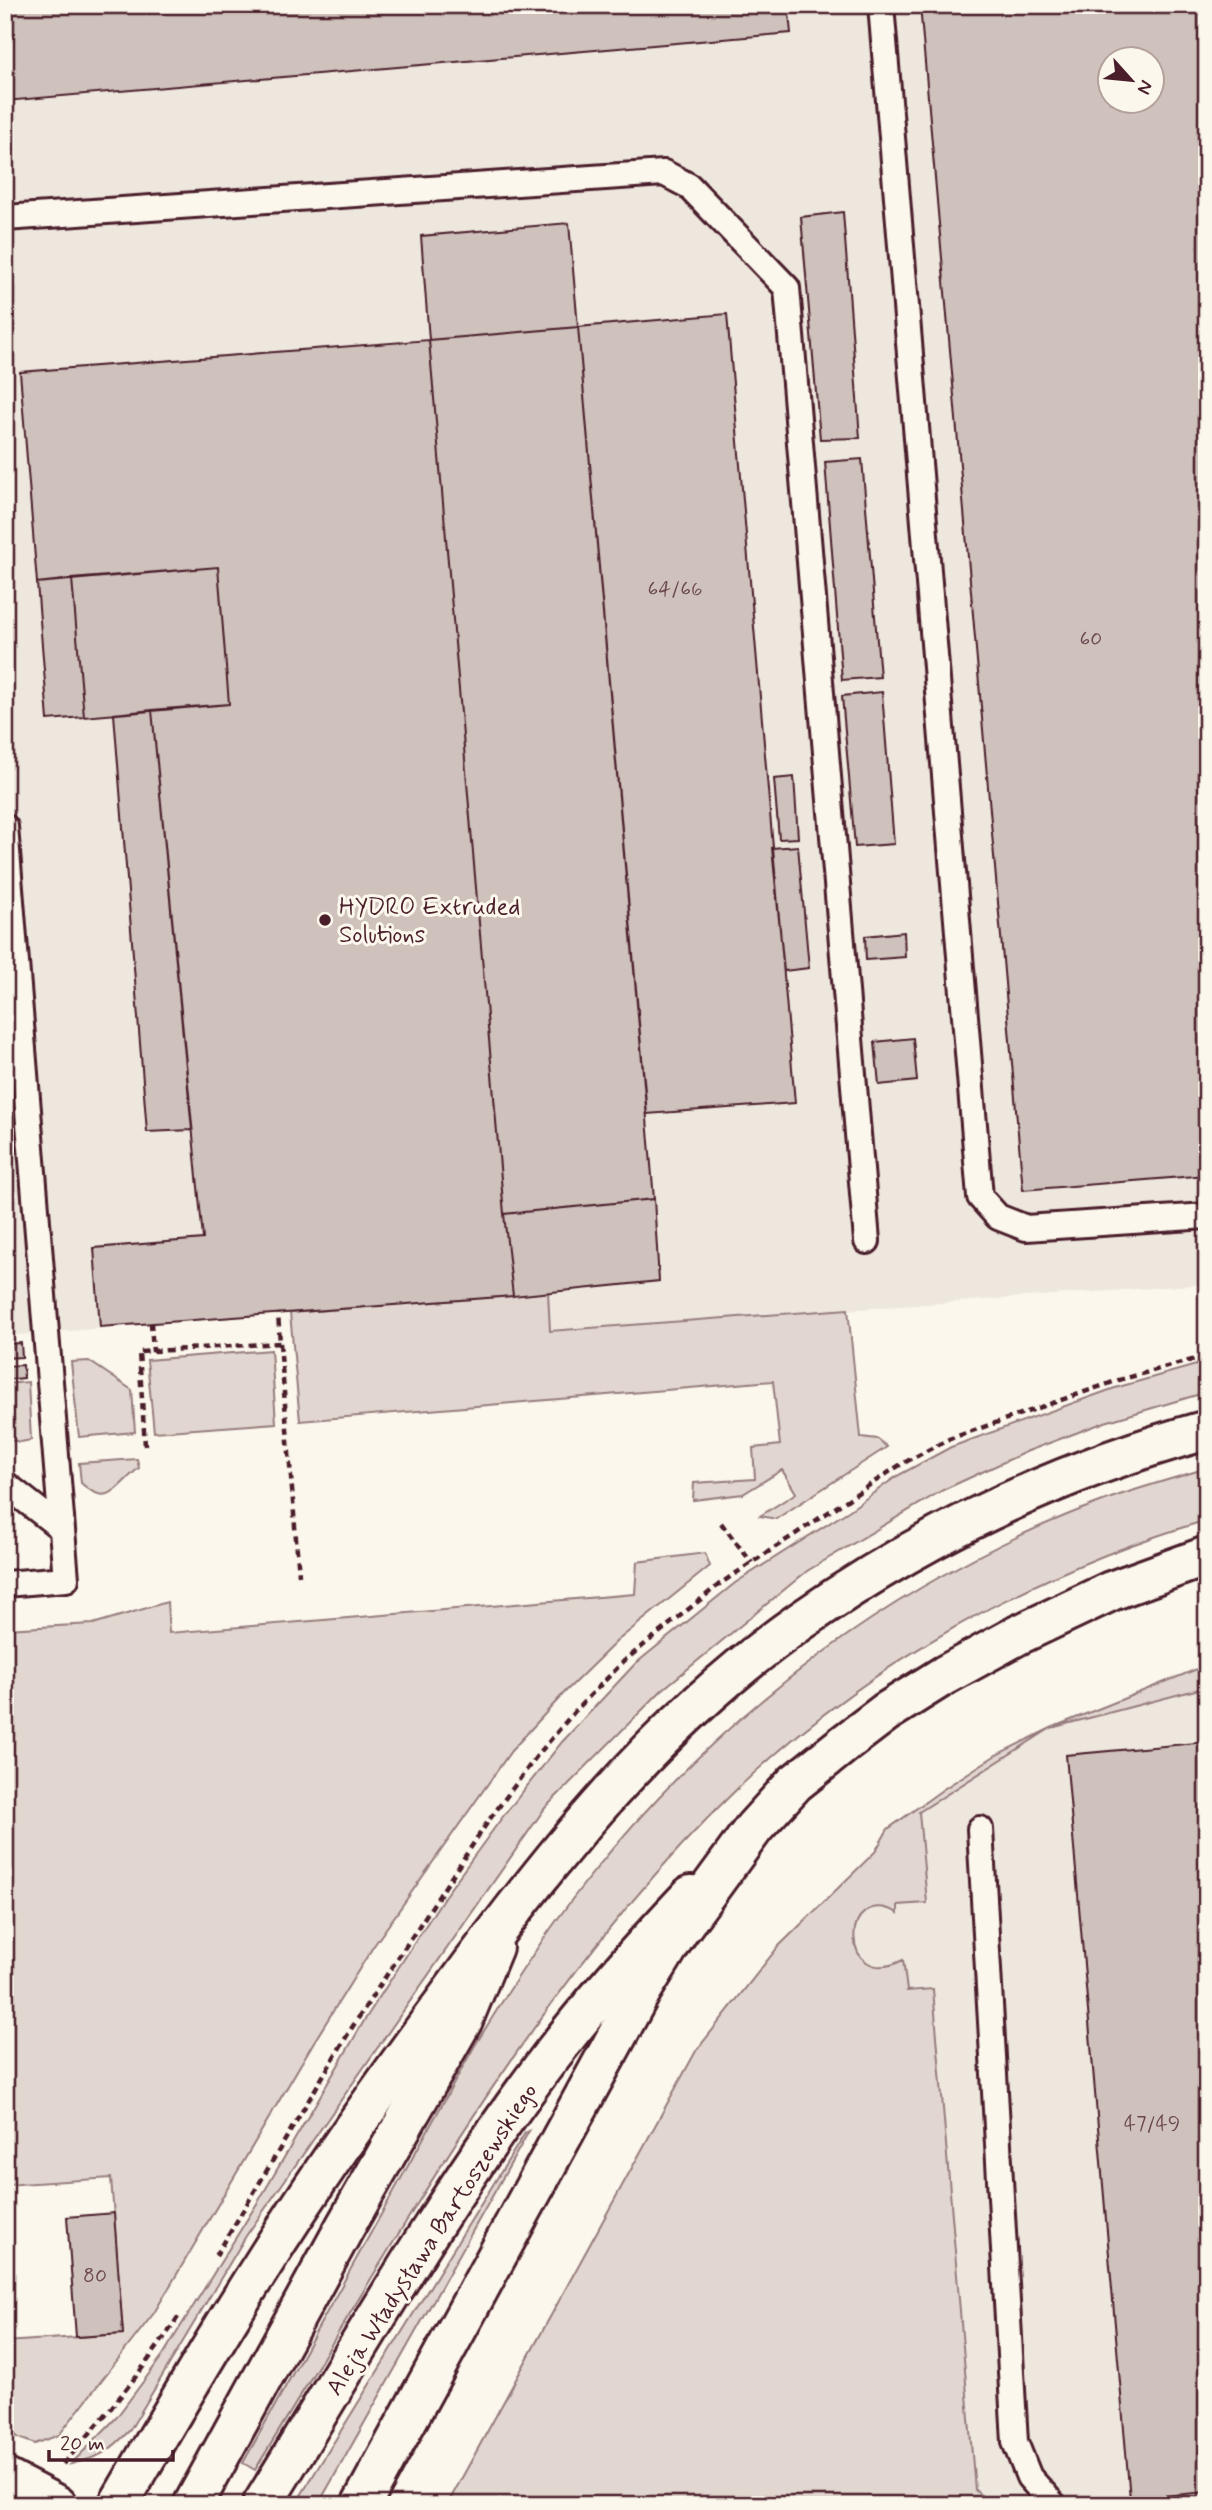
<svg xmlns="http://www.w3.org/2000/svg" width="1212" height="2510" font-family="Mynerve,sans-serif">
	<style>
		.built { fill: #eee7de; fill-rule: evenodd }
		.green { fill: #e2d7d0; stroke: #967b7e; stroke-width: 2 }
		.building { fill: #cfc2bc; stroke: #4a1f2b; stroke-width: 2; fill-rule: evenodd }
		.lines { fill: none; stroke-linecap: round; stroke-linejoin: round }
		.service-casing { stroke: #4a1f2b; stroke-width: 30 }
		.minor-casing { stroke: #4a1f2b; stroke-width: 44 }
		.secondary-casing { stroke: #4a1f2b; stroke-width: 44 }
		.primary-casing { stroke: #4a1f2b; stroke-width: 44 }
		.path { stroke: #4a1f2b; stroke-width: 4.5; stroke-dasharray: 7 5; stroke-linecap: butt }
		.service { stroke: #fbf7ec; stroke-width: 24 }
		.minor { stroke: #fbf7ec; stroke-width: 38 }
		.secondary { stroke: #fbf7ec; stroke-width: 38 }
		.primary { stroke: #fbf7ec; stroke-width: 38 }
		.poi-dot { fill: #4a1f2b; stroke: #fbf7ec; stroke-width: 2.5 }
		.labels { text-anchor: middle; stroke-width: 6; stroke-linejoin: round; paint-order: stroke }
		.number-label { font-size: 21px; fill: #6b484f }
		.poi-label { font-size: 24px; fill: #4a1f2b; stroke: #fbf7ec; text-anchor: start }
		.street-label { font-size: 24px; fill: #4a1f2b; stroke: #fbf7ec }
	</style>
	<rect width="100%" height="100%" fill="#fbf7ec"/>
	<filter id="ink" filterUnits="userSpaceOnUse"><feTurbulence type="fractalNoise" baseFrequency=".0143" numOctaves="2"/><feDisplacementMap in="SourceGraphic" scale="14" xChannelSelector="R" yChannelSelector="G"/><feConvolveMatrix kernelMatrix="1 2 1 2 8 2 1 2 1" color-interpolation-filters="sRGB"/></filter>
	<g filter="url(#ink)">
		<path class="built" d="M5,5H1207V1284L550,1331L548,1293L5,1336ZM1110,60H1152V102H1110Z
			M1207,1687V2505H962L822,1973L919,1812L1051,1728Z"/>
		<path class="green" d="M548,1292L550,1331L848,1309L861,1437L878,1439L887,1447L776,1519L760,1516L796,1493L782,1470L743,1494L693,1500L694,1483L755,1479L753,1448L780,1445L773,1381L300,1421L290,1313Z
			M271,1350L276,1423L154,1432L147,1360Z
			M89,1361L132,1390L135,1432L79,1437L71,1362Z
			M1207,1362V1392L1105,1422L1028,1451L943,1490L807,1571L662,1690L545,1808L246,2236L130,2430C109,2452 101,2457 71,2464L116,2418L163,2355L261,2197L364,2021L444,1897L501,1819L562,1742L635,1664L735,1583L850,1510L897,1476L951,1447L1115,1388Z
			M28,1382L31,1440L21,1442L5,1439V1384Z
			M137,1459L139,1468C116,1486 109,1509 81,1483L79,1463Z
			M1207,1468V1520C1031,1572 867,1664 735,1791C537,1981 398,2238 255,2470L243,2463L474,2047C509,1990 545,1933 587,1880C721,1710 906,1572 1111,1498C1142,1487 1175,1478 1207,1468Z
			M705,1553L710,1566L617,1641L565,1692L511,1751L373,1947L312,2045L154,2313L59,2435L35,2444L19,2438L5,2427V2342L123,2334L111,2178L5,2185V1629L93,1624L167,1602L169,1633L635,1594L637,1562Z
			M1207,1665V1687L1051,1728L919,1812L927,1903L898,1905V1913C839,1882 839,1993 903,1960L907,1991L933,1989L975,2490L992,2505H447L696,2051L778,1947L875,1852L888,1829L942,1790L996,1755L1051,1728Z
			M529,2131L318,2505H295L525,2133Z"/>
		<path class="building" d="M5,5H788L791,33L5,101Z
			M920,5H1207V1175L1023,1190ZM1110,60H1152V102H1110Z
			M843,212L860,438L820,439L801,217Z
			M569,223L578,327L429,340L421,236Z
			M727,314L795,1103L647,1114L578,327Z
			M578,327L654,1199L504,1214L429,340Z
			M429,340L504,1214L513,1296L100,1327L94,1248L203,1239L152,710L229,704L218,567L37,583L20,372Z
			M862,459L880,677L842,680L825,462Z
			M218,567L229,704L84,717L72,579Z
			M72,579L84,717L48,720L37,583Z
			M882,692L894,844L855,847L842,696Z
			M152,710L192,1130L147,1132L114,714Z
			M794,777L798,838L779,839L774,779Z
			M798,846L809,968L784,971L772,848Z
			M904,932L905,957L866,960L865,936Z
			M913,1038L917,1081L879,1085L875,1042Z
			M654,1199L659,1281L513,1296L504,1214Z
			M21,1343L22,1357L5,1358V1344Z
			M23,1365L24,1378L5,1380V1366Z
			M1207,1742V2492L1130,2499L1066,1755Z
			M114,2213L123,2334L76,2337L67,2217Z"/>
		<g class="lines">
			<defs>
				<path id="service" d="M881,5L980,1197L998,1217L1026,1228L1207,1216
					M5,218L664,173L689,186L787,288L867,1241
					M5,827L66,1579L5,1584
					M5,1484L61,1528
					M980,1829L1015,2442L1029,2477L1054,2505"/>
				<path id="minor" d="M5,2478L57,2505"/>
				<path id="secondary" d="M193,2505L345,2227L463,2020L493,1947
					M262,2505C351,2361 435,2212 536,2076C583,2012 636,1953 691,1895"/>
				<path id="primary" d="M118,2505C165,2425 211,2345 261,2267C320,2173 384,2083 450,1994C551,1856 659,1720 801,1621C925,1534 1061,1470 1207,1430
					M361,2505L641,1992L678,1932L754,1828L795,1783L844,1744L886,1712L945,1675L1018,1635L1111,1591L1207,1556"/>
			</defs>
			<use href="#service" class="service-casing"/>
			<use href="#minor" class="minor-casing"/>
			<use href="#secondary" class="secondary-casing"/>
			<use href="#primary" class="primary-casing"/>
			<path class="path" d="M151,1323L153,1352
				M280,1343L299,1575
				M145,1446L139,1352L280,1343L278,1313
				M721,1523L752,1563
				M216,2256L351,2029L489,1820L536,1757L575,1711L624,1661L721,1583L900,1465L949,1439L1119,1380L1207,1356
				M63,2464C105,2417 144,2369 178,2317"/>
			<use href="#service" class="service"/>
			<use href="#minor" class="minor"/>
			<use href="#secondary" class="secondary"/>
			<use href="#primary" class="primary"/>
		</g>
	</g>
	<circle class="poi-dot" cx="325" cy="920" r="7"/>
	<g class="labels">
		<g class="number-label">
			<text x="675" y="595">64/66</text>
			<text x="1091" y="645">60</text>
			<text x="1152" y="2130">47/49</text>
			<text x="95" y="2282">80</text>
		</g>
		<g class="poi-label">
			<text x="339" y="914">HYDRO Extruded<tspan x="339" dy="28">Solutions</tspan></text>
		</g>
		<g class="street-label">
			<text transform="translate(431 2239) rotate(-57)" y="8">Aleja Władysława Bartoszewskiego</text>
		</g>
	</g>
	<rect width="1212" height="2510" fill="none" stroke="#fbf7ec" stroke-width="28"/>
	<rect x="14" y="14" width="1184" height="2482" fill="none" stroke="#4a1f2b" stroke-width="2.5" filter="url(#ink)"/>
	<g transform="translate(1131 80) rotate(117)"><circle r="33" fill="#fbf7ec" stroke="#b4a19f" stroke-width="2"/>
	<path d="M0-5L12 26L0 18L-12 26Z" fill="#4a1f2b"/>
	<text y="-10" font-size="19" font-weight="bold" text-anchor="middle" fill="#4a1f2b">N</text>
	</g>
	<path d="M49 2450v10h124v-10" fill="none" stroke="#4a1f2b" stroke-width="3.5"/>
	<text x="60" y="2450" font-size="21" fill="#4a1f2b" stroke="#fbf7ec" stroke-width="5" paint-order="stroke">20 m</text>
</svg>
